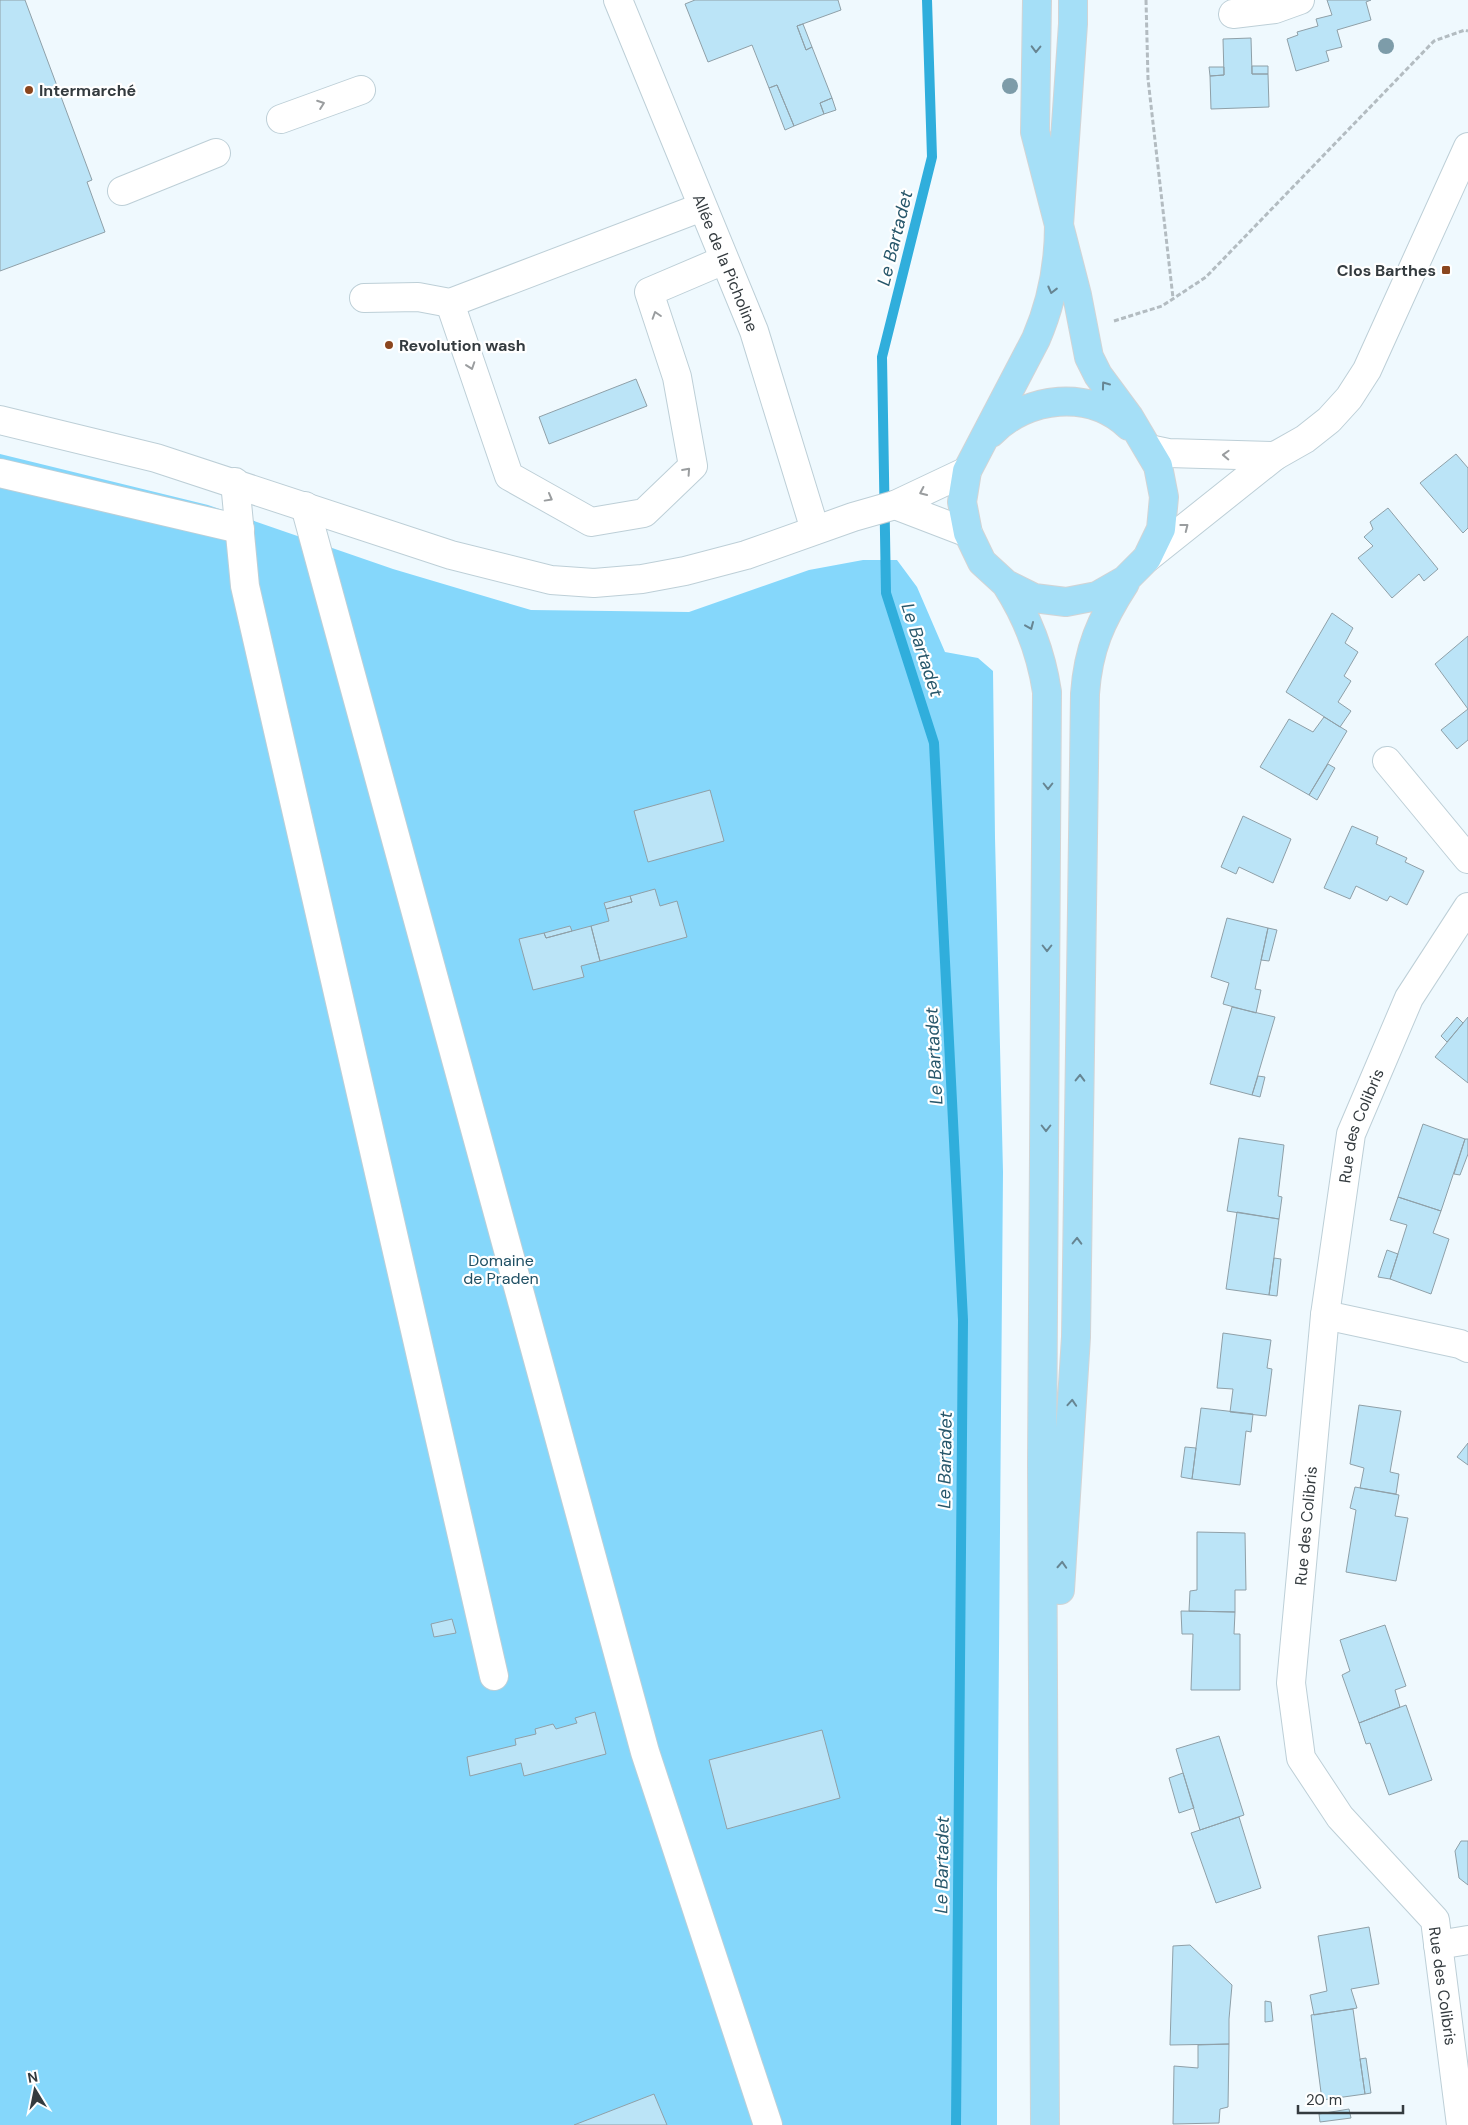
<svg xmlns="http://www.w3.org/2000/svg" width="1468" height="2125" font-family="'DM Sans',sans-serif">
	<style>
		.green { fill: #85d7fb }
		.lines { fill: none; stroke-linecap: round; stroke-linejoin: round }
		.stream { stroke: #30aedc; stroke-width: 10 }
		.building { fill: #bbe4f7; stroke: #8fa0a8 }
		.minor-casing { stroke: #bdcfd7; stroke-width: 30 }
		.major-casing { stroke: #d2d4d5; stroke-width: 30 }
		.path { stroke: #b3bcc1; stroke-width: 3; stroke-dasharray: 5 2.5; stroke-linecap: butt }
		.minor { stroke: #fff; stroke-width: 28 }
		.major { stroke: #a5dff7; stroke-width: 28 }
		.tree { fill: #7d9ca9 }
		.oneway { stroke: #678592 }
		.oneway2 { stroke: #9a9d9f }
		.poi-dot { fill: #8b461e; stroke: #fff; stroke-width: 2 }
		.labels { text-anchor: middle; stroke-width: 4.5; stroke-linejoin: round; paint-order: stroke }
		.poi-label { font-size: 16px; font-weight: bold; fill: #343b3f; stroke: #fff; text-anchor: start }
		.street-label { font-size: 16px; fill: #343b3f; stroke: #fff }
		.park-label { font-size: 16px; fill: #205064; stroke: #fff }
		.water-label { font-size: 18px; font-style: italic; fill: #27576b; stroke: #fff }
	</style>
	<rect width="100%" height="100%" fill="#eff9fe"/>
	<path class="green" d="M0,454L208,505L393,569L531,610L689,612L809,570L863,560H897L917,587L945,652L978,658L993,671L995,838L1003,1172L997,1890V2125H0Z"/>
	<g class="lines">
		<path class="stream" d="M927,0L932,157L882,357L886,593L934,743L963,1320L956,2125"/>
	</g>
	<path class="building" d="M0,0H25L92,180L87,182L105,232L0,271Z
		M695,0H838L841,10L797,26L806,50L812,47L832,98L820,103L824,114L794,126L777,85L769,88L752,45L708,62L685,4Z
		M1327,0H1371L1366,2L1371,20L1337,30L1342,47L1326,51L1329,61L1296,71L1287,39L1298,35L1297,32L1318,26L1316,19L1332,15Z
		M803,24L812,47L806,50L797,26Z
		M1251,38L1252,74H1268L1269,107L1211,109L1210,76L1224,75L1223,39Z
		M1252,66H1268V74H1252Z
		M1209,67H1224V75L1210,76Z
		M777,85L794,126L785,130L769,88Z
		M832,98L836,110L824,114L820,103Z
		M636,379L647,406L549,444L539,417Z
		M1456,454L1468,468V528L1463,533L1420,483Z
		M1388,508L1438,569L1424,581L1419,574L1392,598L1358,558L1373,546L1364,537L1373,529L1370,522Z
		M1332,613L1353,628L1345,643L1358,652L1344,676L1351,681L1338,702L1351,711L1340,727L1286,692Z
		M1468,636V740L1457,749L1441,730L1468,709L1435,664Z
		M1324,717L1347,731L1309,795L1260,767L1289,719L1313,732Z
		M1328,764L1335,768L1317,800L1309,795Z
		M710,790L724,841L648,862L634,811Z
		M1243,816L1291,839L1273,883L1239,867L1236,874L1221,867Z
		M1352,826L1378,837L1376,844L1407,858L1405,862L1424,871L1407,905L1390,896L1387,901L1356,886L1350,899L1324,888Z
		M655,889L660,906L677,901L687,937L600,961L591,926L609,921L606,909L632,902L630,896Z
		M630,896L632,902L606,909L604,903Z
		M1227,918L1268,928L1255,989L1261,990L1256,1013L1223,1004L1229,983L1211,977Z
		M570,926L572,931L546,938L544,933Z
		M591,926L600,961L581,966L584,977L533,990L519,939L544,933L546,938Z
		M1268,928L1277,930L1269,961L1261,960Z
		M1232,1007L1275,1017L1252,1095L1210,1084Z
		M1457,1017L1463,1023L1447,1042L1441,1036Z
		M1468,1017V1083L1435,1057Z
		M1258,1076L1265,1077L1260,1097L1252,1095Z
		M1423,1124L1465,1139L1441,1211L1398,1197Z
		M1239,1138L1284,1145L1278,1196L1282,1197L1279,1219L1227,1211Z
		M1465,1139H1468V1154L1460,1175L1454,1174Z
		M1398,1197L1441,1211L1433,1233L1449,1239L1431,1294L1390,1279L1407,1225L1390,1220Z
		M1237,1212L1279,1219L1269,1295L1226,1289Z
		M1387,1250L1398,1254L1390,1279L1378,1277Z
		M1274,1258L1281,1259L1277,1296L1269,1295Z
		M1223,1333L1271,1340L1267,1368L1272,1369L1266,1416L1230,1412L1233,1389L1217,1388Z
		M1359,1405L1401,1411L1390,1472L1399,1474L1396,1494L1360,1488L1364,1468L1350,1464Z
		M1201,1408L1253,1414L1251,1432L1246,1431L1240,1485L1192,1479Z
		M1468,1443V1465L1457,1457Z
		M1185,1447L1196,1448L1192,1479L1181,1477Z
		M1355,1487L1399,1495L1395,1516L1408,1518L1396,1581L1346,1572L1356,1510L1350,1508Z
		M1197,1532L1245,1533L1246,1590H1235V1612L1189,1611L1190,1591L1197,1590Z
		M1181,1611L1235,1612L1234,1634H1240V1690H1191L1193,1634H1182Z
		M452,1619L456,1633L434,1637L431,1624Z
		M1385,1625L1406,1686L1395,1690L1400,1707L1359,1723L1342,1675L1350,1671L1340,1640Z
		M1406,1705L1432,1780L1389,1795L1370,1743L1366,1744L1359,1723Z
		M595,1712L606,1754L524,1776L521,1763L470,1776L467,1757L516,1745L515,1739L536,1734L535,1729L553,1724L556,1729L577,1723L575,1718Z
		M822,1730L840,1798L727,1829L709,1760Z
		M1219,1736L1244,1815L1200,1830L1176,1749Z
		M1183,1773L1194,1808L1179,1813L1169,1778Z
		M1239,1817L1261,1888L1216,1903L1191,1833Z
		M1461,1841H1468V1885L1459,1878L1455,1851Z
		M1369,1927L1379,1984L1351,1989L1357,2008L1314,2015L1310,1995L1327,1991L1318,1936Z
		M1190,1945L1232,1985L1229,2019V2044L1170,2045L1173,1946Z
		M1265,2001L1271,2002L1273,2021L1265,2022Z
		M1353,2009L1365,2094L1322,2100L1311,2015Z
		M1229,2044L1228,2107L1220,2109L1219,2123L1173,2124L1174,2066L1198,2068V2045Z
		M1366,2058L1371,2093L1365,2094L1360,2059Z
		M654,2094L667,2125H574Z
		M1349,2109L1351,2118L1320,2122L1319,2114Z"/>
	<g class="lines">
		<defs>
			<g id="minor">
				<path id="s1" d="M618,0L754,331L815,530"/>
				<path d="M1233,14L1275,9L1300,0"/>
				<path d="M281,119L361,90"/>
				<path d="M122,191L216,153"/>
				<path d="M364,298L418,297L450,303L702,207"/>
				<path d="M450,303L509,476L591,522L644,513L693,466L677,377L649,292L724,260"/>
				<path d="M0,420L156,458L451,555L551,580L594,583L642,579L685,571L746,555L853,517L895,505"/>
				<path d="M1149,449L1168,453L1275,456"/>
				<path d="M967,471L895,505L968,533"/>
				<path d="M0,473L240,529"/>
				<path d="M235,482L245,586L494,1676"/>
				<path d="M305,506L645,1752L768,2125"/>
				<path d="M1147,558L1275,456L1305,439L1329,420L1349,398L1367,370L1468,147"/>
				<path d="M1387,761L1468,859"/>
				<path d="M1325,1315L1460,1344L1468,1348"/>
				<path d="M1438,1945L1468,1940"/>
				<path id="s2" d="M1461,2125L1435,1920L1340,1817L1301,1758L1291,1683L1325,1315L1351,1134L1409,998L1468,907"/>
			</g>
			<path id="major" d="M1037,0L1035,132L1077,295L1089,357L1098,375L1129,417L1158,466L1164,497L1161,529L1147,558L1125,580L1097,596L1066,602L1034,598L1006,584L982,562L968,533L962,502L967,471L1036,339C1052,302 1059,264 1059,225L1073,24V0
				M991,433C1027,396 1090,389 1129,426
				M1006,584C1028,618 1041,652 1047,692L1042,1463L1045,2125
				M1060,1590L1076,1337L1085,694C1088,649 1101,620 1125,583"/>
		</defs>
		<use href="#minor" class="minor-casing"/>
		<use href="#major" class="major-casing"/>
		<path class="path" d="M1146,0L1148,79L1173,298
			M1114,321L1162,306L1206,277L1434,41L1465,30L1468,31"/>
		<use href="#minor" class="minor"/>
		<use href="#major" class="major"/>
	</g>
	<g class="tree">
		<circle cx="1386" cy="46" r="8"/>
		<circle cx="1010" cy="86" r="8"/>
	</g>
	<defs><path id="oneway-chevron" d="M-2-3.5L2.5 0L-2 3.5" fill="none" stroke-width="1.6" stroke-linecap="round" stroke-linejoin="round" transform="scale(1.25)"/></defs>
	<g class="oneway">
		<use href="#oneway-chevron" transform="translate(1036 49) rotate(91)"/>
		<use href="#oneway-chevron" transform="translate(1052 290) rotate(104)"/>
		<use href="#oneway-chevron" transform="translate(1105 385) rotate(-126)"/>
		<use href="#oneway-chevron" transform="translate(1030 626) rotate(67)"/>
		<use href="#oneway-chevron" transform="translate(1048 786) rotate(90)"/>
		<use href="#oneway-chevron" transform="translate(1047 948) rotate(90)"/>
		<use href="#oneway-chevron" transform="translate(1080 1078) rotate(-89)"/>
		<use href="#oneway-chevron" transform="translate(1046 1128) rotate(90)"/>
		<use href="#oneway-chevron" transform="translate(1077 1241) rotate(-89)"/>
		<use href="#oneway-chevron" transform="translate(1072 1403) rotate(-86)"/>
		<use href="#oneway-chevron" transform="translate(1062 1565) rotate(-87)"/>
	</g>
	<g class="oneway2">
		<use href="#oneway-chevron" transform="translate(321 104) rotate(-20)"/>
		<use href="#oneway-chevron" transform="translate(656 315) rotate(-108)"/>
		<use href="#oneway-chevron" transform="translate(471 366) rotate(71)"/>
		<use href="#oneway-chevron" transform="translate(1226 455) rotate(-178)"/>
		<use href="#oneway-chevron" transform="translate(687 471) rotate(-48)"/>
		<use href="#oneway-chevron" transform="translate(923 492) rotate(155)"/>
		<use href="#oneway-chevron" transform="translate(549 498) rotate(29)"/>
		<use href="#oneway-chevron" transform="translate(1185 527) rotate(-38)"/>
	</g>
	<g class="poi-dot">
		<circle cx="29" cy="90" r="5"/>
		<rect x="1441" y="265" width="10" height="10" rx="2.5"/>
		<circle cx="389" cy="345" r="5"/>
	</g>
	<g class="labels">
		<g class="poi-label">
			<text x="39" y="96">Intermarché</text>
			<text x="1436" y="276" text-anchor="end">Clos Barthes</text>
			<text x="399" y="351">Revolution wash</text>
		</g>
		<g class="street-label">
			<text dy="6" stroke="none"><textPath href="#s1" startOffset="284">Allée de la Picholine</textPath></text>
			<text dy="6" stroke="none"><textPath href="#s2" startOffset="1056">Rue des Colibris</textPath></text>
			<text dy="6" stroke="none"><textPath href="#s2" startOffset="651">Rue des Colibris</textPath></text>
			<text transform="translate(1443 1986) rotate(82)" y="6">Rue des Colibris</text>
		</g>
		<g class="park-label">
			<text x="501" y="1266">Domaine<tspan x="501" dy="18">de Praden</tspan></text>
		</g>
		<g class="water-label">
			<text transform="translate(895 238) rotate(-76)" y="6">Le Bartadet</text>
			<text transform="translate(922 650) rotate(72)" y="6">Le Bartadet</text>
			<text transform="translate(934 1056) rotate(-93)" y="6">Le Bartadet</text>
			<text transform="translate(945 1460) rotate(-89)" y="6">Le Bartadet</text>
			<text transform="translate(942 1865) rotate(-89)" y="6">Le Bartadet</text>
		</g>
	</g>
	<g transform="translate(35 2090) rotate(350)" stroke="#ffffff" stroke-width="4" paint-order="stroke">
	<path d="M0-4L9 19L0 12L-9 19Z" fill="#343b3f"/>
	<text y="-8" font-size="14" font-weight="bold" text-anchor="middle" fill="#343b3f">N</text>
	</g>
	<path d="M1298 2105v8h105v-8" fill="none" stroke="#343b3f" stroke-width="2.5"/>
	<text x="1306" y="2105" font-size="15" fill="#343b3f" stroke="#ffffff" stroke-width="4" paint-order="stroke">20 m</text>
</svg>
